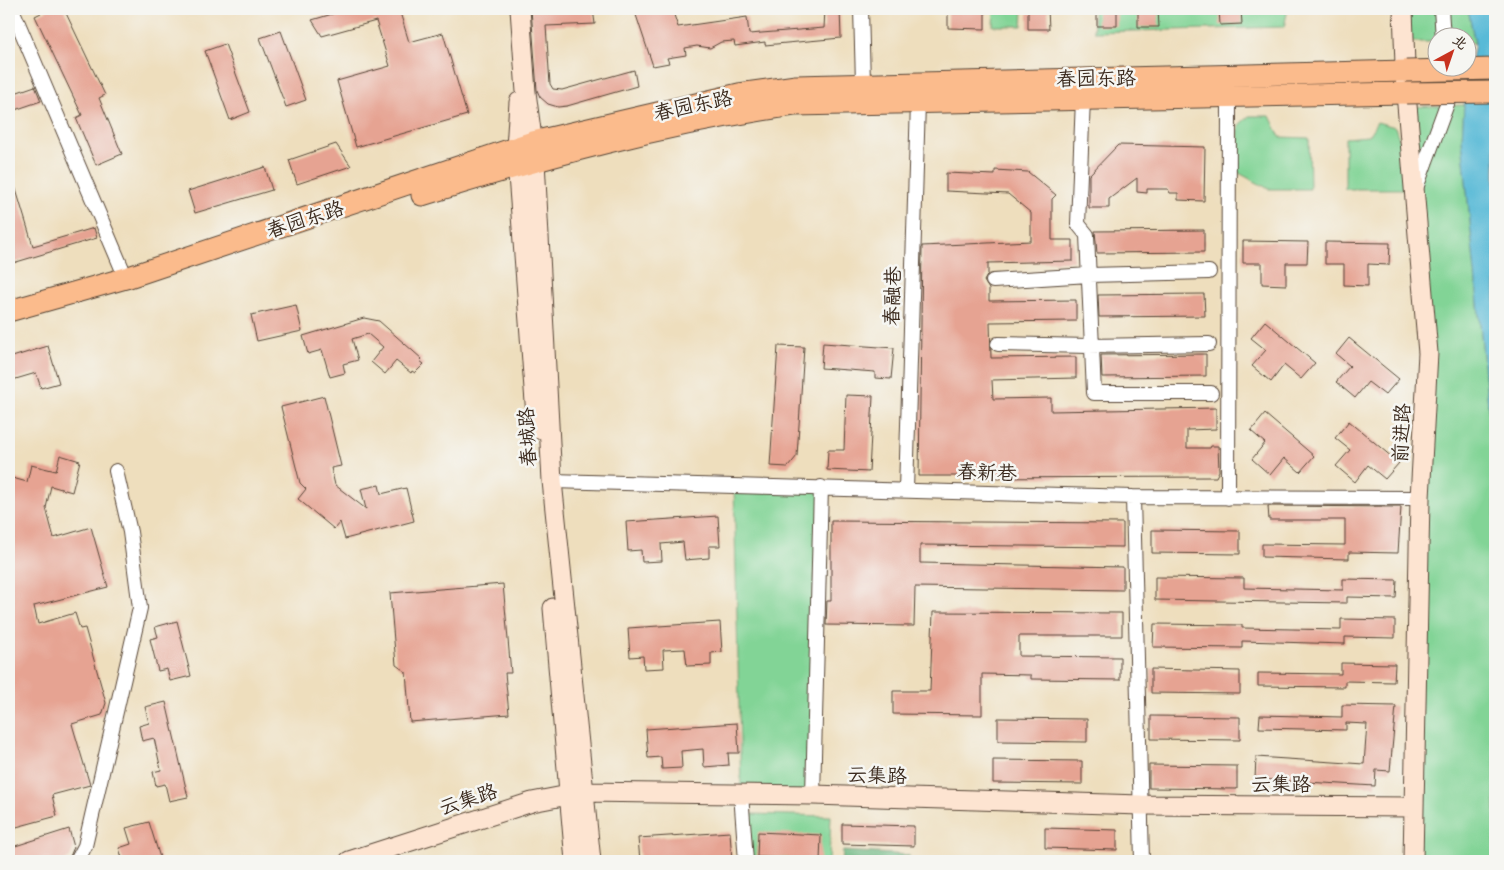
<svg xmlns="http://www.w3.org/2000/svg" width="1504" height="870" font-family="Caveat,'LXGW WenKai TC',sans-serif">
	<style>
		.green { fill: #82d496; stroke: #5e7f5a }
		.forest { fill: #69b67f; stroke: #52704e }
		.water { fill: #58bad7; stroke: #4a727a }
		.building { fill: #e6a392 }
		.lines { fill: none; stroke-linecap: round; stroke-linejoin: round }
		.street-casing { stroke: #564536; stroke-width: 16 }
		.secondary-casing { stroke: #564536; stroke-width: 21 }
		.primary-casing { stroke: #564536; stroke-width: 23 }
		.street { stroke: #fff; stroke-width: 14 }
		.secondary { stroke: #fde4d1; stroke-width: 19 }
		.primary { stroke: #fbbb8c; stroke-width: 21 }
		.primary-bridge-casing { stroke: #564536; stroke-width: 23; stroke-linecap: butt }
		.primary-bridge { stroke: #fbbb8c; stroke-width: 21 }
		.labels { text-anchor: middle; stroke-width: 5; stroke-linejoin: round; paint-order: stroke }
		.street-label { font-size: 20px; fill: #3b2a1e; stroke: #f6f6f2 }
	</style>
	<rect width="100%" height="100%" fill="#f6f6f2"/>
	<filter id="ink" filterUnits="userSpaceOnUse"><feTurbulence type="fractalNoise" baseFrequency=".02" numOctaves="2"/><feDisplacementMap in="SourceGraphic" scale="10" xChannelSelector="R" yChannelSelector="G"/><feConvolveMatrix kernelMatrix="1 2 1 2 8 2 1 2 1" color-interpolation-filters="sRGB"/></filter>
	<filter id="wash" filterUnits="userSpaceOnUse"><feTurbulence type="fractalNoise" baseFrequency=".0096" numOctaves="4" result="noise"/><feDisplacementMap in="SourceGraphic" scale="20" xChannelSelector="R" yChannelSelector="G"/><feGaussianBlur stdDeviation="1.12" result="paint"/><feColorMatrix in="noise" values="0 0 0 0 0 0 0 0 0 0 0 0 0 0 0 0 0 1.4 0 .05"/><feComposite in="paint" operator="in"/></filter>
	<g filter="url(#wash)">
		<rect width="100%" height="100%" fill="#eedebd"/>
		<path class="green" d="M994,9H1023L1022,26H993Z
			M1093,9H1288L1284,27L1094,32Z
			M1403,9H1468L1475,43H1467L1466,38H1436V42H1405Z
			M1464,105L1462,140L1495,477V861H1413L1428,353L1408,107Z
			M1249,116H1270L1280,137L1309,138L1310,189H1269L1237,172L1239,125Z
			M1377,122L1395,127L1403,150L1406,189H1345V138L1368,136Z
			M734,485L821,487L813,795L741,794Z
			M748,814L831,816L829,861H752Z"/>
		<path class="forest" d="M843,851L909,855V861H842Z
			M1053,855L1119,859V861H1052Z"/>
		<path class="water" d="M1468,9H1495V477L1462,140L1464,105L1475,43Z"/>
		<g id="blocks">
			<path class="building" d="M49,9H64L105,95L99,98L122,154L96,165L76,118L82,115L35,16Z
				M349,9H399L409,42L443,33L467,115L356,147L337,81L390,66L376,21L322,36L312,20Z
				M531,9H593L595,24L546,26L550,84L553,89L562,90L634,70L637,86L567,106L558,107L548,104L540,97L537,90Z
				M634,9H672L678,27L747,17L749,34L824,28L825,9H840L841,38L765,45V42L735,46L734,41L721,42L710,48L697,46L685,48L686,55L667,58L669,63L653,66Z
				M948,9H985V29L948,28Z
				M1028,9H1048L1049,29H1028Z
				M1097,9H1117V26H1097Z
				M1138,9H1158L1159,27H1138Z
				M1219,9H1241L1242,24L1220,25Z
				M281,31L306,100L286,107L260,38Z
				M225,44L250,112L230,120L205,51Z
				M35,86L41,101L9,112V95Z
				M336,144L351,166L297,184L289,160Z
				M1118,145L1205,147L1204,201L1178,200V193H1170L1168,189H1147V193L1137,192V178L1109,199V208H1089V175Z
				M265,167L272,190L195,213L188,191Z
				M995,170L1028,172L1056,195L1052,199V240H1073V261L988,263V274L984,281L989,289V301L1076,300V321L990,322L991,358L1076,357V378L992,380L993,399L1051,398V411L1216,408V429L1187,430V448H1210L1211,446H1218L1219,471L1216,477L958,478V476H919L922,246L1031,241V213L1008,194L946,191V173L995,175Z
				M9,173H11L33,246L94,228L97,238L13,263L9,247Z
				M1204,230V252L1097,253L1095,231Z
				M1243,241L1308,242L1307,263H1286V285L1262,284V263H1243Z
				M1325,242L1390,243L1389,265L1368,264V286L1344,285V264H1325Z
				M1204,294L1205,316L1099,317L1098,295Z
				M296,305L302,331L257,341L251,315Z
				M364,318L379,321L422,359L420,361L424,364L415,373L412,371L411,373L396,361L385,374L371,362L383,347L368,334L352,339L358,360L343,364L345,373L330,377L322,350L308,354L303,336Z
				M1265,321L1315,363L1301,379L1284,365L1271,382L1252,366L1266,350L1251,338Z
				M1349,338L1399,379L1385,395L1368,382L1355,398L1336,382L1350,366L1336,354Z
				M823,343L894,348L891,379L875,378V372L821,368Z
				M48,346L59,383L41,388L36,373L9,381V358Z
				M778,346L804,347L797,456L788,467L770,466Z
				M1206,354V376L1102,377L1101,355Z
				M846,395L873,396L869,472L827,470L828,450H844Z
				M324,396L341,466L331,468L335,485L366,509L361,489L379,485L381,494L406,488L414,521L345,539L340,522L334,529L298,499L306,489L300,483L281,407Z
				M1265,414L1314,456L1300,472L1284,458L1270,475L1252,459L1265,443L1251,431Z
				M1349,421L1399,463L1385,479L1368,465L1355,482L1336,466L1350,450L1335,438Z
				M60,455L80,461L72,492L51,486L46,508L54,538L91,527L108,587L34,606L38,624L75,613L80,629L85,628L106,703L102,715L72,724L90,785L52,795L57,816L9,829V634L14,633L9,615V477L27,482L31,465L56,471Z
				M1268,506L1401,507L1398,553L1349,552V559L1262,557V544L1345,545V520H1269Z
				M718,516L720,546H709V558L685,560L683,542L661,544L662,561L642,562L641,550L628,551L626,522Z
				M831,521L1123,523V547L920,545V563L1123,567V590L915,587L914,626L826,625L827,601H831Z
				M1152,530L1240,531V554L1152,553Z
				M1155,577L1244,578V588L1343,590V579L1397,580L1396,598L1347,597V603L1155,600Z
				M503,584L511,673H505L509,714L410,722L406,672L396,665L390,593Z
				M933,612L1122,613V636H1019V656L1120,657V680L1031,679V675L982,674V715L893,714V691H930Z
				M1341,619L1395,620V638L1345,637V644L1242,641V648L1153,647L1154,624L1242,625V628L1341,630Z
				M177,621L191,676L170,681L167,669L158,671L150,639L158,637L155,627Z
				M720,622L722,652L711,653V665L687,666L685,649L663,650L664,668L644,669L643,656L630,657L628,628Z
				M1341,663L1395,664L1394,682L1345,681V687L1258,686V673L1341,674Z
				M1151,669L1240,671V694L1151,693Z
				M166,702L188,797L169,801L165,784L156,786L153,772L161,770L154,738L142,741L139,726L149,723L145,707Z
				M1342,705L1396,706L1390,771L1376,770L1375,786L1255,779L1256,757L1364,764L1367,724L1346,723V730L1259,728L1260,715L1342,717Z
				M1151,716L1240,717V740L1151,739Z
				M998,718L1087,719V742L998,741Z
				M737,723L739,753H728L729,765L704,767L703,749L681,751L682,768L662,769L661,757L648,758L646,729Z
				M993,760L1082,761V784L993,783Z
				M1149,765L1237,766V789L1149,788Z
				M149,822L161,861H123L119,848L131,844L126,828Z
				M842,824L914,826V846L842,844Z
				M1045,828L1117,830V850L1045,848Z
				M69,829L74,847L69,859L61,861H9V848Z
				M730,832L732,861H696L695,859L640,861L638,838Z
				M758,832L821,835L820,861H789V858L757,857Z"/>
		</g>
	</g>
	<g filter="url(#ink)">
		<use href="#blocks" fill-opacity="0" stroke="#564536" stroke-width="1"/>
		<g class="lines">
			<defs>
				<path id="street" d="M12,9L126,278
					M861,9L863,83
					M1441,9L1443,38
					M1083,99L1078,224L1087,235L1094,393H1211
					M1416,188L1448,101L1447,86
					M993,281L1089,275L1209,272
					M998,344L1089,346L1209,344
					M552,481L1133,497L1420,498
					M906,490L918,103
					M1133,497L1142,861
					M1228,498L1229,97
					M741,794L746,861
					M813,795L821,487
					M77,861L85,846L140,608L130,532L116,471"/>
				<path id="secondary" d="M520,9L526,92L535,161L552,481L591,861
					M1403,9L1406,93L1428,353L1420,498L1413,861
					M519,102L516,148L537,429
					M553,608L575,861
					M349,861L532,802L584,792L813,795L1141,805L1413,807"/>
				<path id="primary" d="M422,195C543,157 668,123 794,105L1406,93
					M9,311L126,278L533,142L739,94L796,86L1406,71"/>
			</defs>
			<use href="#street" class="street-casing"/>
			<use href="#secondary" class="secondary-casing"/>
			<use href="#primary" class="primary-casing"/>
			<use href="#street" class="street"/>
			<use href="#secondary" class="secondary"/>
			<use href="#primary" class="primary"/>
			<defs>
				<path id="primary-bridge" d="M1406,71L1495,69
					M1406,93L1495,92"/>
			</defs>
			<use href="#primary-bridge" class="primary-bridge-casing"/>
			<use href="#primary-bridge" class="primary-bridge"/>
		</g>
	</g>
	<g class="labels">
		<g class="street-label">
			<text transform="translate(1096 78) rotate(-1)" y="7">春园东路</text>
			<text transform="translate(693 105) rotate(-12)" y="7">春园东路</text>
			<text transform="translate(305 219) rotate(-18)" y="7">春园东路</text>
			<text transform="translate(892 296) rotate(-88)" y="7">春融巷</text>
			<text transform="translate(1401 433) rotate(-87)" y="7">前进路</text>
			<text transform="translate(527 437) rotate(-93)" y="7">春城路</text>
			<text transform="translate(987 472) rotate(2)" y="7">春新巷</text>
			<text transform="translate(877 775) rotate(2)" y="7">云集路</text>
			<text x="1281" y="791">云集路</text>
			<text transform="translate(468 799) rotate(-18)" y="7">云集路</text>
		</g>
	</g>
	<rect width="1504" height="870" fill="none" stroke="#f6f6f2" stroke-width="30"/>
	<g transform="translate(1452 52) rotate(40)"><circle r="24" fill="#f6f6f2" stroke="#aba49d"/>
	<path d="M0-4L9 19L0 12L-9 19Z" fill="#c8321e"/>
	<text y="-8" font-size="14" font-weight="bold" text-anchor="middle" fill="#3b2a1e">北</text>
	</g>
</svg>
